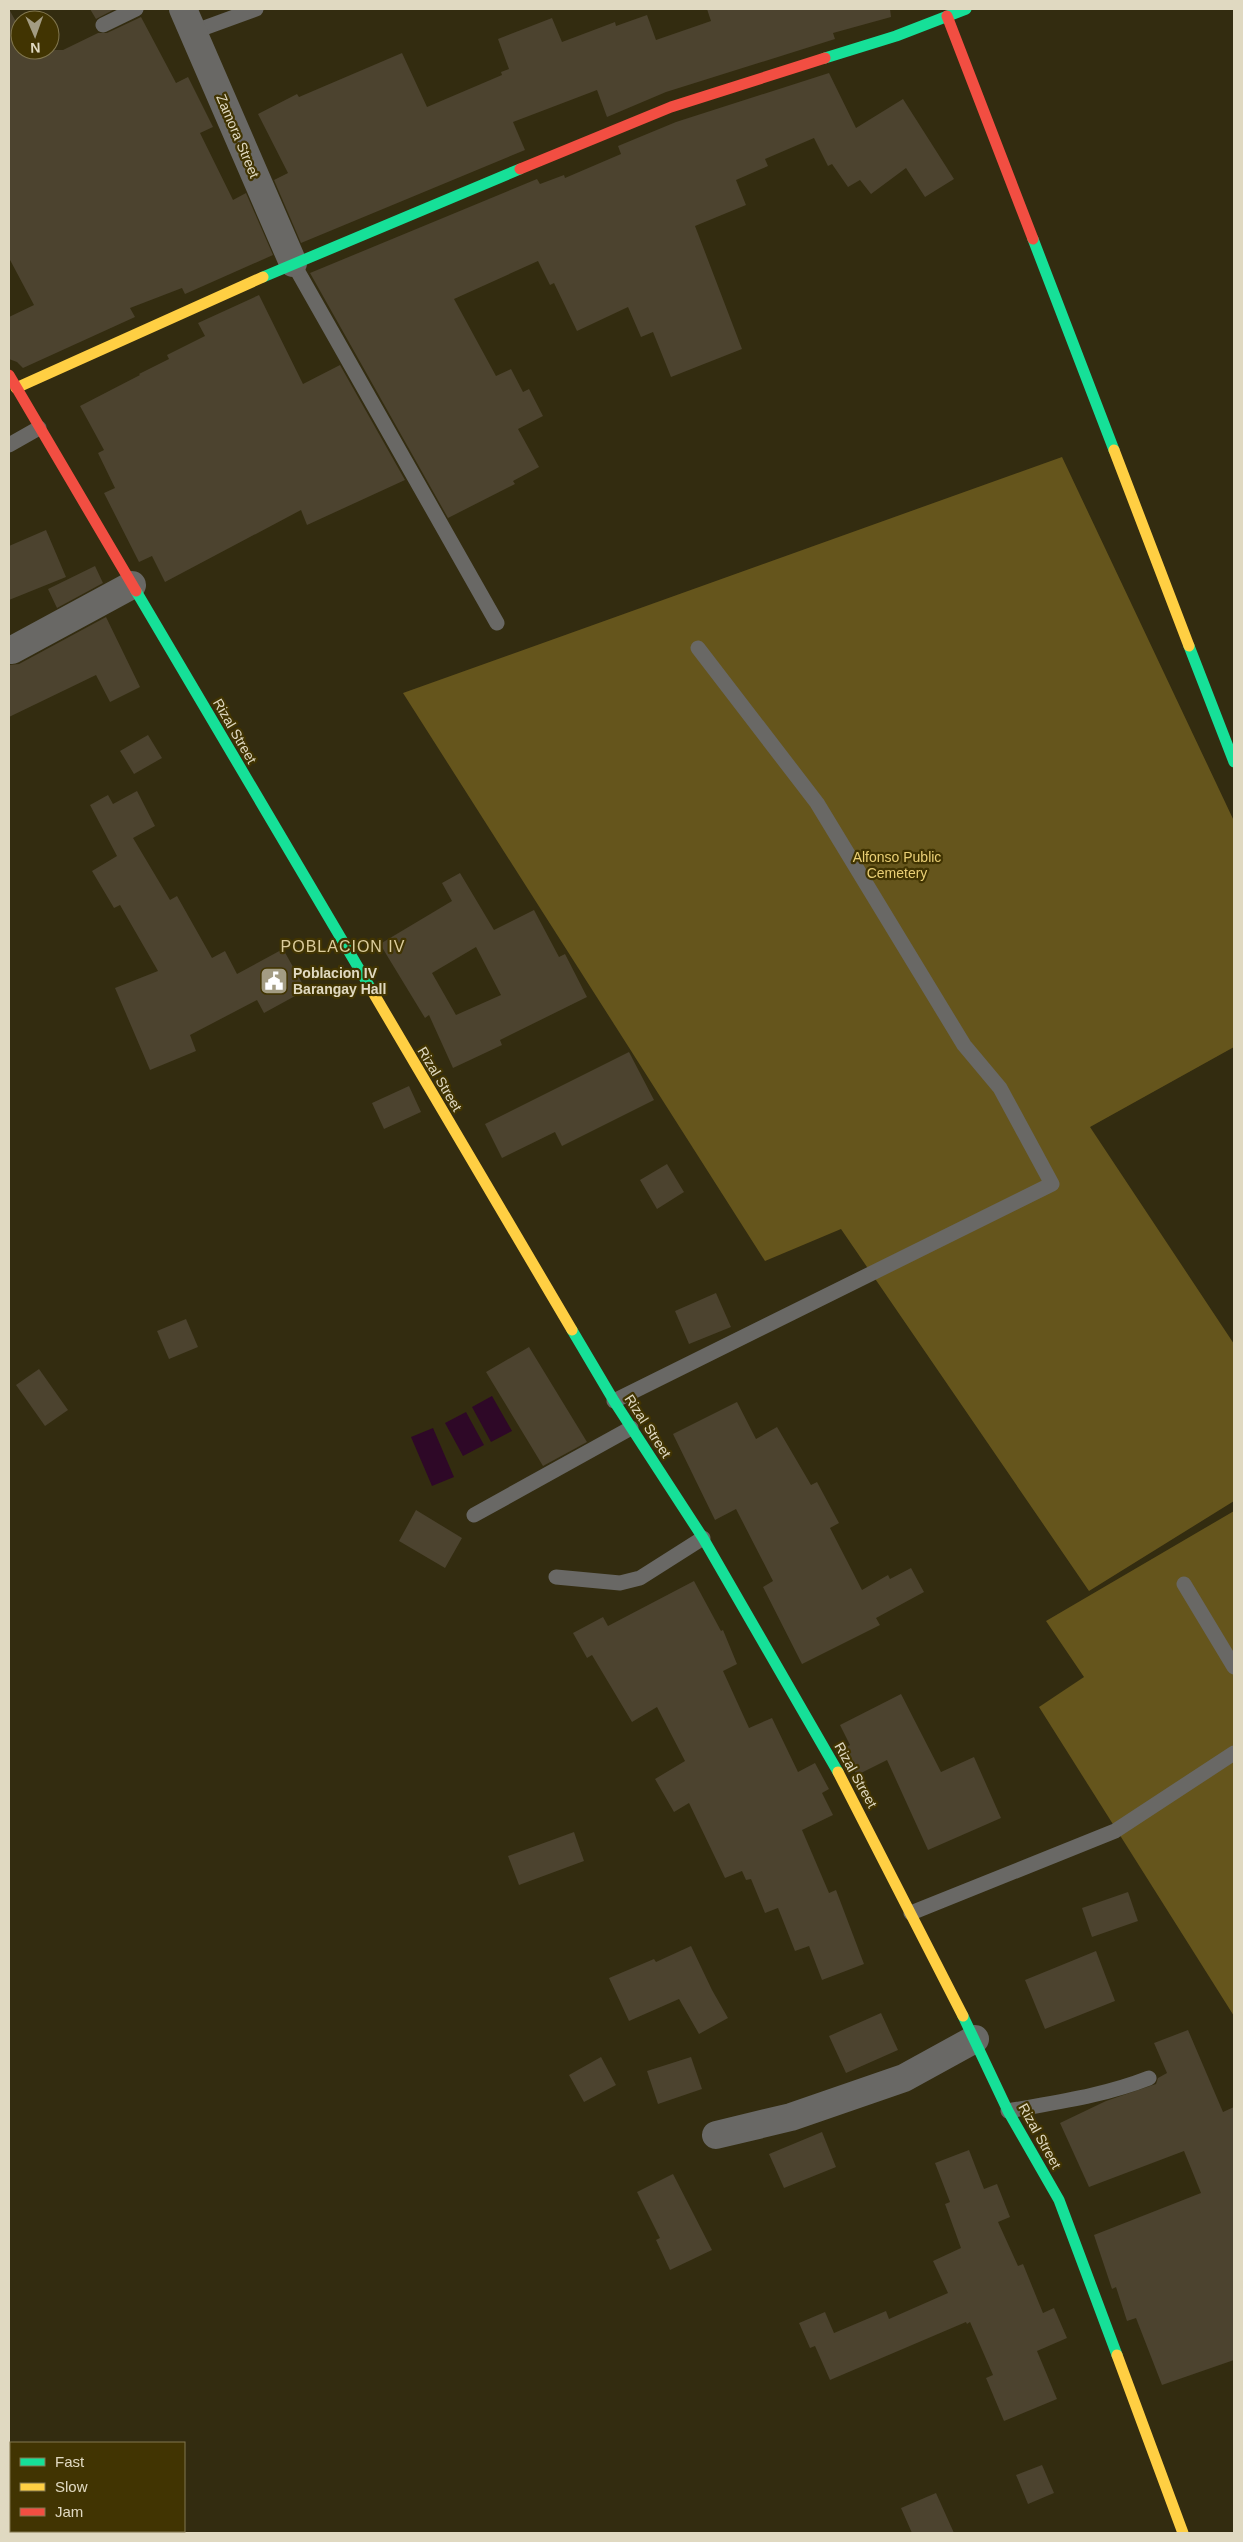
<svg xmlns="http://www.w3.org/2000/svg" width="1243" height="2542" font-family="Helvetica,sans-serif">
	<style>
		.green { fill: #65551c }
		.water { fill: #2e0827 }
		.building { fill: #4c432f; fill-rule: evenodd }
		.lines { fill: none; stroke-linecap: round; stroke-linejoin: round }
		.lane { stroke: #696865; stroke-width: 15 }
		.street { stroke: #696865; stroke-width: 28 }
		.fast { stroke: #16e098; stroke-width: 11 }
		.slow { stroke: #ffcf43; stroke-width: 11 }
		.jam { stroke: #f24e42; stroke-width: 11 }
		.labels { text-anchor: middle; stroke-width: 4.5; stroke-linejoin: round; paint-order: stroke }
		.street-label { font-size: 14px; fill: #e0d9c1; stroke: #413402 }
		.park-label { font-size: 14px; fill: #eacf75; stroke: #413402 }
		.poi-label { font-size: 14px; font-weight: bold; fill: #e0d9c1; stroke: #413402; text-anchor: start }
		.quarter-label { font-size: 16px; letter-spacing: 1px; fill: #dbcc9c; stroke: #413402 }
	</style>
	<rect width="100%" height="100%" fill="#332c10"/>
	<path class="green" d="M1062,457L1234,821V1047L1090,1127L1234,1344V1501L1089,1591L841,1229L765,1261L403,693Z
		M1234,1511V2016L1039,1707L1084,1677L1046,1621Z"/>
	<path class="water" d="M492,1396L512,1431L491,1442L472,1407Z
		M466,1412L484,1445L463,1456L445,1423Z
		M433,1428L454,1477L432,1486L411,1437Z"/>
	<path class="building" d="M9,9L20,29V50H30L31,52L36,50H63L98,33H107L141,17L176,83L188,77L213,127L200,133L233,200L246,193L273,255L185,294L182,288L130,308L135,317L23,368L17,362L9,359V317L34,305L9,258Z
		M90,9H115L96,19Z
		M707,9H890L891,17L833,33L835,39L666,92L607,117L597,90L513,122L525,150L301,243L274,180L288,173L258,114L297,94L299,97L402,53L427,107L502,75L501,72L509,69L498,39L552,18L562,42L615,22L616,26L647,15L656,40L711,21Z
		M829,73L856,128L903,99L954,179L925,197L906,168L871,194L860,180L848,187L832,164L828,166L814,138L765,159L768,166L736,180L746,205L695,226L742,349L671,377L653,332L641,337L628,307L577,331L554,283L550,285L538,261L454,299L496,376L511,369L523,392L529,389L543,416L518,429L539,467L513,481L515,484L448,518L310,273L537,179L540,184L564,175L565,178L621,154L618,146L676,122Z
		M259,295L303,384L340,365L405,480L307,525L301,510L165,582L152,556L139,562L104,493L115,488L98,453L104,450L80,406L140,375L139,374L169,359L167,355L205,336L198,323Z
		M46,530L66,577L9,600V546Z
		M95,566L103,583L57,608L48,589Z
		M106,617L140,687L110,702L96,675L9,717V665L19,664Z
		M148,735L162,758L134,774L120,751Z
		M137,791L155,826L133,838L170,900L177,896L212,958L225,951L237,974L283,949L306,990L264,1013L257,1000L190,1035L196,1051L150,1070L115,988L158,971L120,905L114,908L92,871L117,856L90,805L108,795L113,804Z
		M460,873L494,930L534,910L559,957L565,954L587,997L500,1040L502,1045L453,1068L429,1015L425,1018L380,944L452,901L442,883ZM476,947L501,995L456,1015L432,973Z
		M629,1052L654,1100L562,1146L555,1132L502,1158L485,1124Z
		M409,1086L421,1112L384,1129L372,1103Z
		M667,1164L684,1192L657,1209L640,1180Z
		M716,1293L731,1327L689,1344L675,1311Z
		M186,1319L198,1347L169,1359L157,1331Z
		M529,1347L587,1442L543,1466L486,1372Z
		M39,1369L68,1410L45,1426L16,1385Z
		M737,1402L756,1439L777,1427L811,1485L817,1482L839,1523L830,1528L862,1590L888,1575L890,1579L911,1568L924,1592L876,1618L880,1625L802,1664L763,1587L773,1581L736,1509L715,1520L673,1434Z
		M416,1510L462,1538L445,1568L399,1541Z
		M694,1581L721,1631L723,1630L737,1664L723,1671L749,1728L772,1718L798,1772L815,1763L829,1789L822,1793L833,1815L802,1830L829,1893L836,1890L864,1964L822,1980L809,1946L795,1951L778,1908L765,1913L751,1879L746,1880L742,1871L725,1878L689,1803L674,1812L655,1779L685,1761L657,1707L632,1722L592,1655L587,1658L573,1633L603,1617L608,1626Z
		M901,1694L941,1772L974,1757L1001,1818L928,1850L887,1760L857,1775L842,1749L850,1745L840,1725Z
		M574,1832L584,1861L519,1885L508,1856Z
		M1128,1892L1138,1921L1092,1937L1082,1908Z
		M691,1946L712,1990L728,2018L699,2034L679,1999L629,2021L609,1978L654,1959L656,1962Z
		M1096,1951L1115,2001L1045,2029L1025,1980Z
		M881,2013L898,2050L846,2073L829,2036Z
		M1188,2030L1223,2112L1234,2107V2360L1162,2385L1136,2318L1127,2321L1116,2287L1112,2289L1094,2235L1201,2193L1184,2151L1089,2187L1060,2123L1106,2101L1156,2084L1158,2078L1167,2073L1154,2043Z
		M601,2057L616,2085L584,2102L569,2075Z
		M691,2057L702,2089L658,2104L647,2071Z
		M822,2132L836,2167L784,2188L769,2154Z
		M969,2150L984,2189L997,2184L1010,2217L998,2222L1018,2266L1023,2264L1043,2313L1054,2308L1067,2338L1037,2351L1057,2399L1004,2421L986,2378L993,2375L970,2322L967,2324L966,2322L830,2380L815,2346L810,2348L799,2323L825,2312L834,2333L886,2311L889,2319L948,2293L933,2261L961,2248L945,2204L950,2202L935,2163Z
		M673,2174L712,2250L670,2270L656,2240L660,2238L637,2192Z
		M1042,2465L1054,2493L1028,2504L1016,2475Z
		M936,2493L954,2533H912L901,2508Z"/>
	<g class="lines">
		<path class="lane" d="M103,25L136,9
			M193,32L256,9
			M293,263L497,623
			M9,445L39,428
			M614,1401L1052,1184L1000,1088L964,1045L817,803L698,648
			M474,1515L631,1428
			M556,1577L620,1583L640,1578L703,1538
			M1184,1584L1234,1667
			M911,1913L1115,1831L1234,1753
			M1008,2111C1057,2102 1103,2096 1149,2078"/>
		<path class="street" d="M183,9L293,263
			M12,650L132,585
			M716,2135L791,2117L904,2078L975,2039"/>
		<path class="fast" d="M825,58L896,36L966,9
			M1033,239L1114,450
			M263,277L520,169
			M136,591L371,989
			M1189,646L1234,762
			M572,1330L614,1401L703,1538L838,1772
			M963,2016L1008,2111L1059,2200L1117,2355"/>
		<path class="slow" d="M16,388L263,277
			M1114,450L1189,646
			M371,989L572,1330
			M838,1772L963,2016
			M1117,2355L1183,2533"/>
		<path class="jam" d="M947,16L1033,239
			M520,169L671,107L825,58
			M9,375L136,591"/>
	</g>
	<defs>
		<symbol id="civic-square" viewBox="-11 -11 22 22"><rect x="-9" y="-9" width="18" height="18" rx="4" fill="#a39c83" stroke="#413402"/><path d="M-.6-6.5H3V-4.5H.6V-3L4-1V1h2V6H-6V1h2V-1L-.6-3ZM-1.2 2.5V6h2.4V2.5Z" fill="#fff"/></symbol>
	</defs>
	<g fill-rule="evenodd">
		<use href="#civic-square" x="258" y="965" width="32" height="32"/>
	</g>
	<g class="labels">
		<g class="street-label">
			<text transform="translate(238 136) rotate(67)" y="5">Zamora Street</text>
			<text transform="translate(235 731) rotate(60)" y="5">Rizal Street</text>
			<text transform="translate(440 1079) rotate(59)" y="5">Rizal Street</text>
			<text transform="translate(648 1426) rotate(57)" y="5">Rizal Street</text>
			<text transform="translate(856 1775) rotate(61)" y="5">Rizal Street</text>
			<text transform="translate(1040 2136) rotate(61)" y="5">Rizal Street</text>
		</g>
		<g class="park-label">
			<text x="897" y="862">Alfonso Public<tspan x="897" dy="16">Cemetery</tspan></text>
		</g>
		<g class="poi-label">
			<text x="293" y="978">Poblacion IV<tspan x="293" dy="16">Barangay Hall</tspan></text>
		</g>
		<g class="quarter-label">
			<text x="343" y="952">POBLACION IV</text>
		</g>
	</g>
	<rect width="1243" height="2542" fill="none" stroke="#e0d9c1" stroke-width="20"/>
	<rect x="10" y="2442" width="175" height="90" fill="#413402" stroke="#81764e"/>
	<rect x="20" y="2458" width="25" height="8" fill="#16e098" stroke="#81764e"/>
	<text x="55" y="2467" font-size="15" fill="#e0d9c1">Fast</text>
	<rect x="20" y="2483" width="25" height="8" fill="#ffcf43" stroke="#81764e"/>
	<text x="55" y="2492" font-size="15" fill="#e0d9c1">Slow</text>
	<rect x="20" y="2508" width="25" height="8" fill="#f24e42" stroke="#81764e"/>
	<text x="55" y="2517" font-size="15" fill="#e0d9c1">Jam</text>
	<g transform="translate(35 35) rotate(178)"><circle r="24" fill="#413402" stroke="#81764e"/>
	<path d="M0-4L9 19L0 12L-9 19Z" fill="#a39c83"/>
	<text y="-8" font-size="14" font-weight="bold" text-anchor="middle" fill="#e0d9c1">N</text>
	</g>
</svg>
